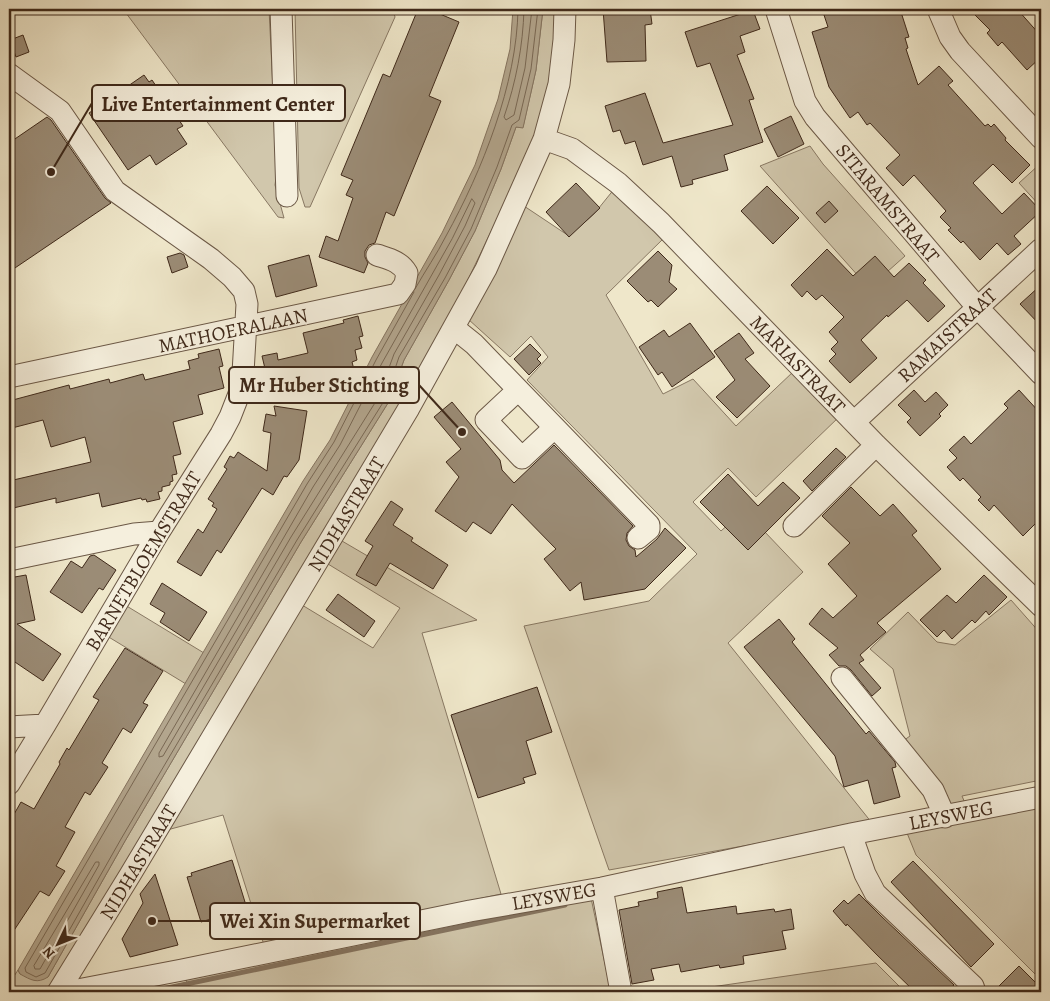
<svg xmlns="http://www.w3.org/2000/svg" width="1050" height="1001" font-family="Alegreya,serif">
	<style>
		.green { fill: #d1c7ac; stroke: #887863 }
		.water { fill: #b3a68e; stroke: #857460 }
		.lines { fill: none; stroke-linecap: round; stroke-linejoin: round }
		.shore { stroke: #796854; stroke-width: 1 }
		.stream { stroke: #857460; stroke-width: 5 }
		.building { fill: #9b8c76; stroke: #3f291a }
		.minor-casing { stroke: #6b5846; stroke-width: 23 }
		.minor { stroke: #f5efdd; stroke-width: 21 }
		.labels { text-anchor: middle; stroke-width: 4; stroke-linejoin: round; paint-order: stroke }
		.street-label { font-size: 20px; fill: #3f291a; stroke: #f5efdd }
		.leader { fill: none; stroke: #3f291a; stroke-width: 2 }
		.callout-dot { fill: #3f291a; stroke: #f5efdd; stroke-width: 2 }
		.callout { fill: #f5efdd; stroke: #3f291a; stroke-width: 2 }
		.callout-label { font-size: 21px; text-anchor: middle; font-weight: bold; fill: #3f291a }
	</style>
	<rect width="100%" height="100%" fill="#efe7ca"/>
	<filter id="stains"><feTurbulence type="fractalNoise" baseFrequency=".004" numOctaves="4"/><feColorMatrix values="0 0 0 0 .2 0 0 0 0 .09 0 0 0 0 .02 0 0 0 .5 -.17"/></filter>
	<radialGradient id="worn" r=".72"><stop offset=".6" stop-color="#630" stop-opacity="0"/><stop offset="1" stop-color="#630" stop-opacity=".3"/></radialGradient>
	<path class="green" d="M123,9H269L277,170L275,185L284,218L278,217Z
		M295,9H393L395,17L310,207H305L299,188Z
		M543,9H556L555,40L547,97L532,146L441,336L53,985L34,992H9V984L18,970L20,974L48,977L125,841L301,542L388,403L404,360L449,280L475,231L501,169L516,127H523L536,70Z
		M810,146L823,164L905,256L869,288L760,166Z
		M1041,163V207L1019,183Z
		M615,188L664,238L606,295L663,394L693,379L736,426L794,371L840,416L756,497L728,468L693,502L721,531L744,510L803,572L728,643L872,823L609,870L524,626L649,601L697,554L527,380L548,357L531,336L510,357L468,319L524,206L569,236L594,214Z
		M342,541L477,620L422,633L501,894L264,945L223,815L167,830L302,605L373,648L400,608L328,564Z
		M1011,600L1041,634V780L962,796L965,803L947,805L900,743L910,736L893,669L870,649L908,612L937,642L955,645Z
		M125,605L204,653L186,684L107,636Z
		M1041,804V980L916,855L907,833Z
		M591,898L611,992H189L186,979L403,931Z
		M876,963L905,992H677Z"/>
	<path class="water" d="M513,9H543L536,70L523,128L516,127L501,169L475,231L449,280L404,360L388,403L301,542L125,841L48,977C37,984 31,980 20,974L18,970L303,481L330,440L372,357L442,233L475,165L498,99L510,49Z"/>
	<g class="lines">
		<path class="shore" d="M524,9C523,46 516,82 504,117L506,120L514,115L525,68L532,9
			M472,199L475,203L465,226L439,275L394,354L378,398L291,537L163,756L159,757V753L313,487L340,445L382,363L452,239Z
			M415,289C425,271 437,254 446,236C482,171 517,84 518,9
			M414,292L376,360L334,442L307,484L25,968L26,972L36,977L45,973L121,839L297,540L384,401L399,357L445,278L471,229L497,167L512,125L519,120L531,69L538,9
			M96,862H99V865L40,969H35L34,966Z"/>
		<path class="stream" d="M148,992L565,905"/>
	</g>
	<path class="building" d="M418,9H428L459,22L429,96L441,101L394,216L386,212L375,243L369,245L365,251V257L368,263L364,273L319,257L326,236L338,241L353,198L346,195L353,180L341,175L383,74L390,77Z
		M603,9H650L652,24L645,25L646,61L607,62Z
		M822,9H900L909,37L905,38L908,48L906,49L918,85L939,66L953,81L948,85L985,126L988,124L991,127L994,124L1006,138L1005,140L1030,165L1012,183L993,164L973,183L1002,214L1024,193L1041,211L1014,236L1021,244L1008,255L997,243L980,260L963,241L961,243L948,230L951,228L940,217L946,211L914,175L903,186L886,168L900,155L870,123L867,125L858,112L850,118L829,87L812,32L828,27Z
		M969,9H1017L1041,36V57L1027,70L1002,42L998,46L987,33L990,30Z
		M750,11L751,14L754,13L760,29L740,36L745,52L737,55L754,99L749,100L763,142L724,155L728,170L692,180L693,184L681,187L672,156L643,165L635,141L625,144L620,130L613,132L605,106L645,93L663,143L733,125L710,63L697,67L685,32Z
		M23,35L29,52L16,57L10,40Z
		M144,75L149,82L152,80L183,126L177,129L187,144L156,165L150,155L128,170L89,113Z
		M791,116L804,144L778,157L764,129Z
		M47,117L51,120L105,198L111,203L9,272V143Z
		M576,183L600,208L569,237L546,212Z
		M767,186L799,218L773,244L741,211Z
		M829,201L838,211L825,223L816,213Z
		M827,249L853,276L875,256L894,277L909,263L926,280L923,283L945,306L928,322L907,300L888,317L887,315L861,340L877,358L850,383L829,361L836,354L831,349L838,342L829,332L844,317L822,295L816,300L807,291L802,297L791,285Z
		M658,251L672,265L669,282L677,289L658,307L651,300L648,302L627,281Z
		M180,253L184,255L188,267L172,273L167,257Z
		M309,255L317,286L276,297L268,266Z
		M1041,285V326L1020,304Z
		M358,316L363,336L359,337L362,348L355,350L357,360L352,362L356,377L272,398L262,356L277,353L278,360L308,353L303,333L344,323L343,320Z
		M690,323L715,357L672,387L662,372L658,375L639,347L664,330L669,337Z
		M739,333L754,353L745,359L770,386L737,418L716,397L735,380L714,351Z
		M530,344L541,355L537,359L541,363L529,375L514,359Z
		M219,349L223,366L219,367L224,388L198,395L203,414L173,422L181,454L173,456L177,474L172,475L173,481L170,482V485L162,487V491L158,492L160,499L147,502L146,499L142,500L141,498L102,507L99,493L56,503V498L9,509V481L91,462L85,437L51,447L43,420L12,428L9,415V401L69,385L70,389L109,379L110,383L143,374L145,380L190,369L188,361L199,358L198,354Z
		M914,390L925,402L936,392L948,405L939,414L941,416L920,436L907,422L911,418L898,405Z
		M1019,390L1041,414V518L1023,536L994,505L989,511L978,500L981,497L963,478L960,481L947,467L957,458L949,450L964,436L971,444L1008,408L1004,404Z
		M452,402L500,460L502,470L514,483L554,445L633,526L627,533L626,540L629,546L635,550L636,557L657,539L665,528L686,548L645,589L584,600L581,582L570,591L544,559L556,549L512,504L491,534L473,522L466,532L435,511L459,477L446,462L461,449L434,417Z
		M274,406L307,411L299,460L287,477L284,476L273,495L262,488L221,553L217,550L201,576L177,562L198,529L203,533L217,509L212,506L214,503L208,499L227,469L224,467L230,456L234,458L238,452L267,471L271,433L263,431L266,414L276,416Z
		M836,448L846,457L812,491L803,481Z
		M728,474L758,506L783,482L800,498L748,550L700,502Z
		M851,487L880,516L893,504L917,531L912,535L941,569L877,623L886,632L860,655L864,660L859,663L881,688L872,696L851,670L846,666H839L829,655L838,648L809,624L822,608L833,618L857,596L828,564L850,543L822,516Z
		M391,501L403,509L393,525L413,538L411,541L448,565L433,589L390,563L376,586L356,575L373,546L365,541Z
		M94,555L116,570L103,590L99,588L82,613L50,592L71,561L82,568L90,556Z
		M26,575L35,620L17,624L61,654L43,681L9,658V578Z
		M984,575L1007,597L989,615L986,611L975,623L972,620L952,639L944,630L937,637L920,620L947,595L956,603Z
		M162,583L207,612L189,641L160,622L165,613L150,604Z
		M338,594L375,621L364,637L326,610Z
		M779,619L795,639L792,642L866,734L869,731L895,762L896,767L892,768L900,797L874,804L868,780L844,787L835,756L744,647Z
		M125,648L163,671L143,703L148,705L131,733L123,728L102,763L108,767L90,795L85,792L65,827L75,832L56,866L65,871L49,896L40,891L9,938V823L21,802L34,809L60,764L59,762L67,748L69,750L99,700L93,697Z
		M537,687L552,732L526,741L536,774L523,778L525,783L478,798L451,715Z
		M232,860L245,902L228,907L230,913L201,922L187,877L192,876L191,873Z
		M913,861L994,944L971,967L891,882Z
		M155,874L178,945L130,957L122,939L143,903L140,894Z
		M682,887L687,913L736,906L737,914L774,909L775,912L791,909L794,929L782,931L786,949L743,956L744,964L720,968L719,965L681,972L679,964L651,969L654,980L632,984L619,910L639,906L638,902L658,898L657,892Z
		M859,894L881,916L954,985L946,992H915L876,954L847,924L846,926L833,911L844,900L848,904Z
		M1019,966L1041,988V992H993Z"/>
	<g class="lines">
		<defs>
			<path id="minor" d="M281,9L287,196
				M776,9L805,101L815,117L977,307L1041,374
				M938,9L950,37L960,51L1041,138
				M9,74L60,111L115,191L211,259L232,277L244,291L247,304L243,373L239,394L230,417L221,434L159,532L45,725L9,784
				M544,139L572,149L618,183L661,223L876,445L1041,606
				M454,328L474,344L649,525V529L638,538
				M9,377L398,294L405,284L407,273C400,261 389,259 377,255
				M518,390L486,420L522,458L554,428
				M854,422L1041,249
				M794,526L876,445
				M9,560L134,534L159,532
				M842,678L933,790L945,817
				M9,727L45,725
				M851,834L865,874L875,893L973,986L975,992
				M602,888L621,992
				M58,992L130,875L409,408L486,269L544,139L559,84L564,40L565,9
				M67,992L182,970L470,911L602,888L851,834L1041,797"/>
		</defs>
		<use href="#minor" class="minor-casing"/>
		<use href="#minor" class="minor"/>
	</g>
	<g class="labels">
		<g class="street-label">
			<text transform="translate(888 203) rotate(50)" y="7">SITARAMSTRAAT</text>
			<text transform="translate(233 330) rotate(-12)" y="7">MATHOERALAAN</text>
			<text transform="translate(947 335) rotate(-43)" y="7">RAMAISTRAAT</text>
			<text transform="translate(798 364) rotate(46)" y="7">MARIASTRAAT</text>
			<text transform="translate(346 514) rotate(-59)" y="7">NIDHASTRAAT</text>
			<text transform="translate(143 561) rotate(-59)" y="7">BARNETBLOEMSTRAAT</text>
			<text transform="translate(951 815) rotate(-11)" y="7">LEYSWEG</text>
			<text transform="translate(138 862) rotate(-59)" y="7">NIDHASTRAAT</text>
			<text transform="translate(554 896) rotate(-10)" y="7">LEYSWEG</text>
		</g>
	</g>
	<path class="leader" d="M51 172L92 103M462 432L419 385M152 921L210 921"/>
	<g class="callout-dot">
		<circle cx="51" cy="172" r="5"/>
		<circle cx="462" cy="432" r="5"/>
		<circle cx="152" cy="921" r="5"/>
	</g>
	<g class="callout">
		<rect x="92" y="85" width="253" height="36" rx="5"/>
		<rect x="229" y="367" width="190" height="36" rx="5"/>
		<rect x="210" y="903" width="210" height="36" rx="5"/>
	</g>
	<g class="callout-label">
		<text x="218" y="111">Live Entertainment Center</text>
		<text x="324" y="392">Mr Huber Stichting</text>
		<text x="315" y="928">Wei Xin Supermarket</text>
	</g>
	<rect width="1050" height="1001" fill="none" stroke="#efe7ca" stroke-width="30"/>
	<rect x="10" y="10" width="1030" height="981" fill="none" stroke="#3f291a" stroke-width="2.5"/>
	<rect x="15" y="15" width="1020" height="971" fill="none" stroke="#3f291a"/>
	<g transform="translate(58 944) rotate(227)" stroke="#f5efdd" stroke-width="4" paint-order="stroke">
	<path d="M0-4L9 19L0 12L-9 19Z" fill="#3f291a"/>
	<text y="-8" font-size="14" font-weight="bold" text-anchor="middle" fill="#3f291a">N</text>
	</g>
	<rect width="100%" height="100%" filter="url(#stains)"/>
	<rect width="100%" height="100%" fill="url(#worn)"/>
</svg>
